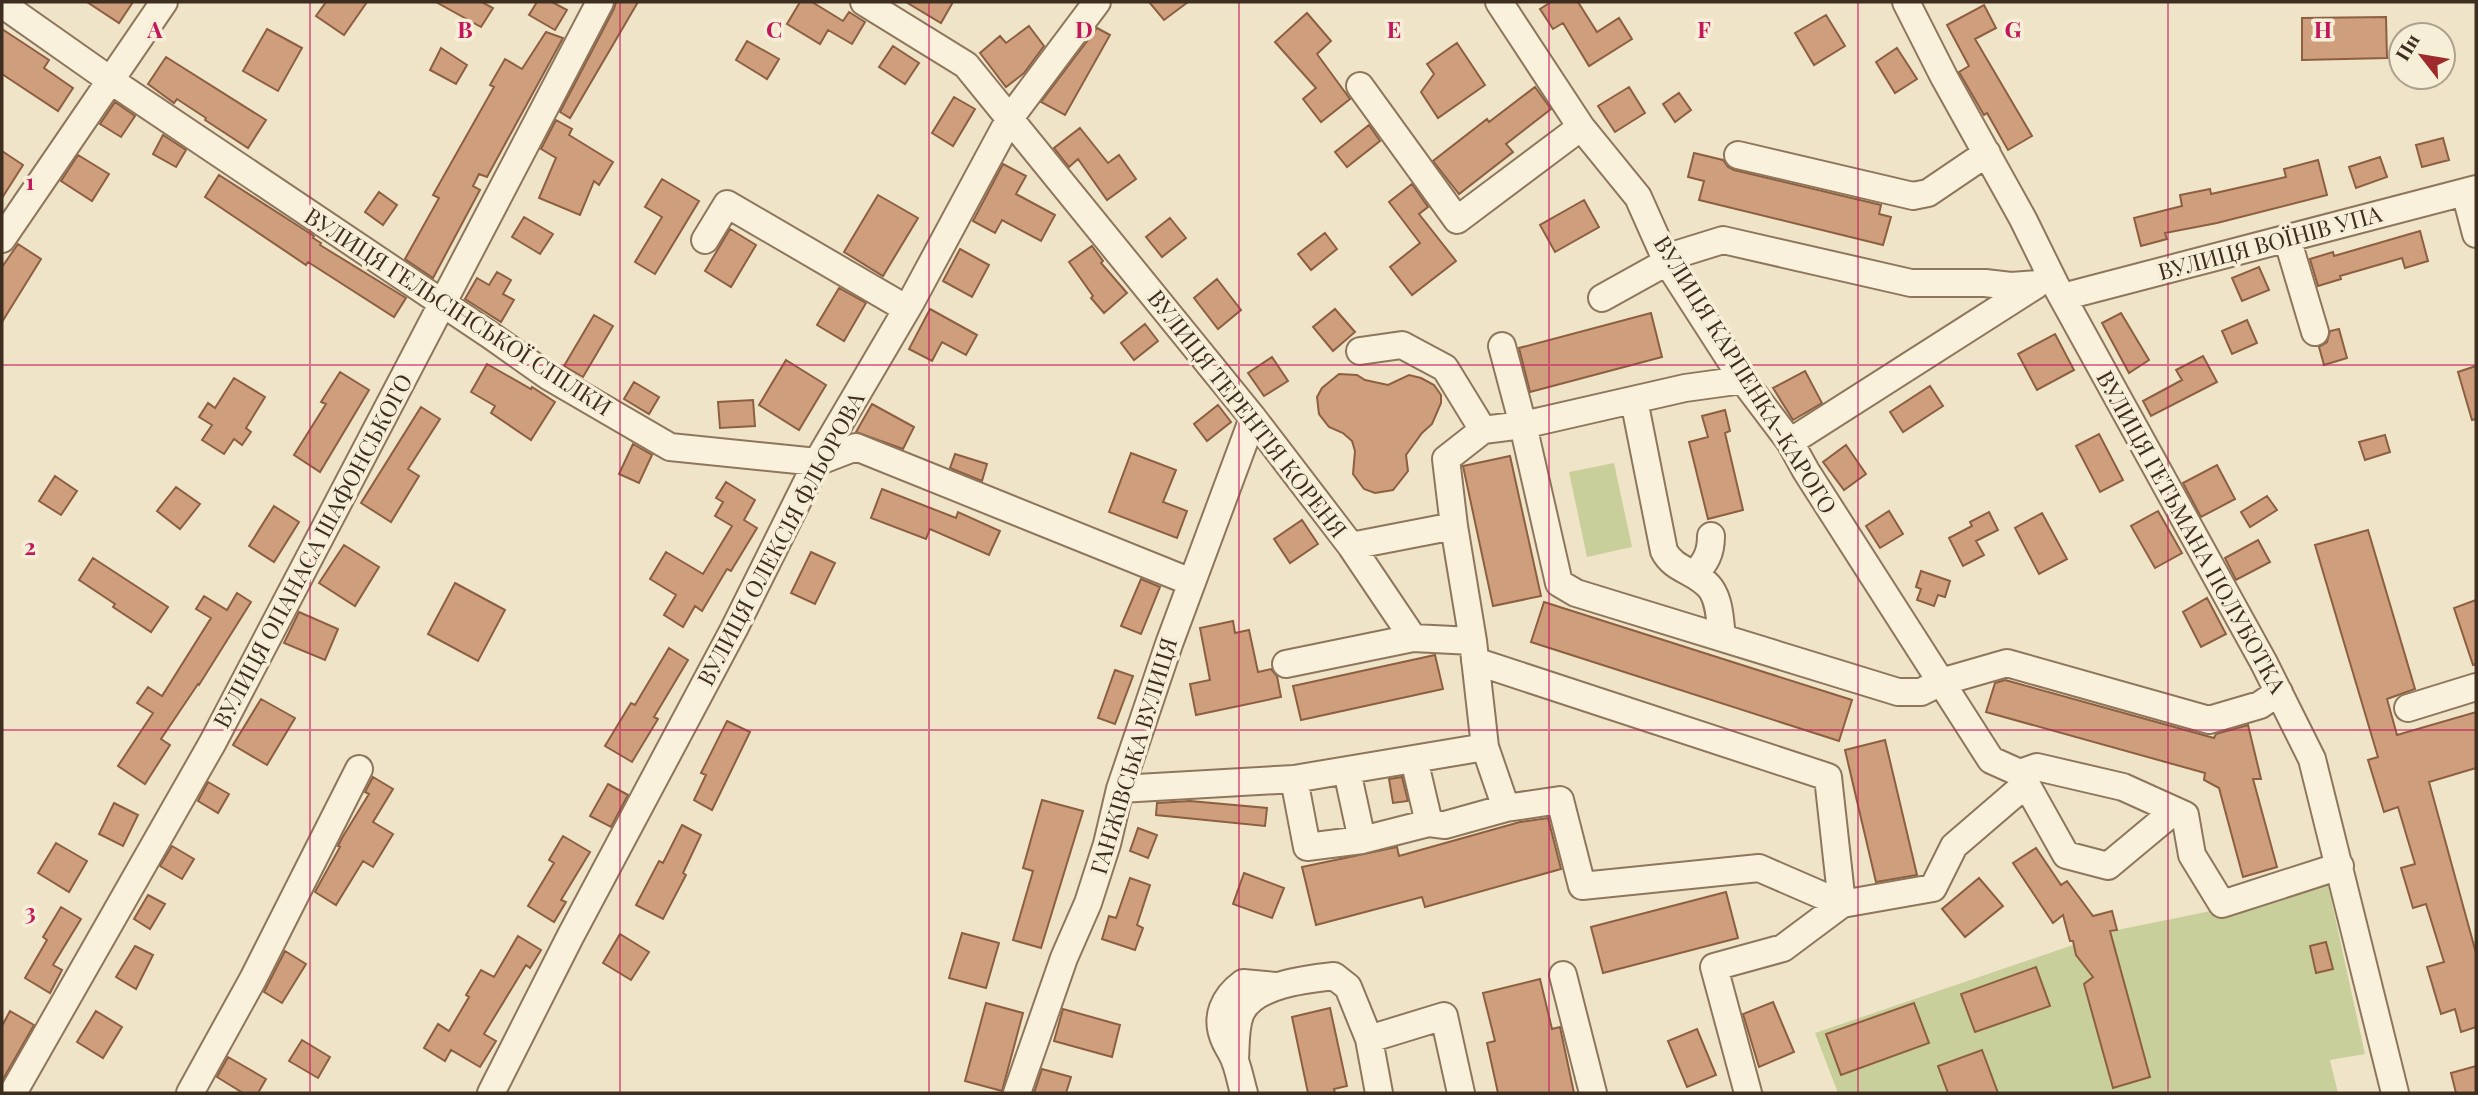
<svg xmlns="http://www.w3.org/2000/svg" width="2478" height="1095" font-family="'Playfair Display',serif">
	<style>
		.green { fill: #c9cf9b }
		.building { fill: #cf9f7d; stroke: #8d5f41; stroke-width: 2 }
		.lines { fill: none; stroke-linecap: round; stroke-linejoin: round }
		.minor-casing { stroke: #8d765c; stroke-width: 30 }
		.minor { stroke: #faf1dc; stroke-width: 26 }
		.grid { fill: none; stroke: #c2185b; stroke-width: 2; stroke-opacity: 0.55 }
		.labels { text-anchor: middle; stroke-width: 7; stroke-linejoin: round; paint-order: stroke }
		.street-label { font-size: 23px; fill: #3d2e20; stroke: #f7eed8 }
		.grid-label { font-size: 23px; text-anchor: middle; font-weight: bold; fill: #c2185b; stroke: #f7eed8; stroke-width: 7; stroke-linejoin: round; paint-order: stroke }
	</style>
	<rect width="100%" height="100%" fill="#f0e4c8"/>
	<path class="green" d="M1614,463L1632,547L1587,557L1569,472Z
		M2328,885L2365,1054L2330,1060L2338,1093H1838L1815,1033L2117,930L2201,913Z"/>
	<path class="building" d="M87,2H133L119,23Z
		M326,2H367L344,35L316,16Z
		M436,2H482L493,8L481,27Z
		M537,2H552L567,10L555,30L529,15Z
		M616,2H638L570,118L560,112L614,9Z
		M800,2H812L843,21L849,12L865,22L852,44L828,30L820,44L787,24Z
		M906,2H953L941,23Z
		M1149,2H1188L1164,20Z
		M1551,2H1578L1597,32L1619,18L1632,39L1589,66L1563,23L1553,29L1540,9Z
		M1984,5L1996,28L1975,39L2032,136L2008,150L1987,113L1984,115L1959,72L1969,66L1947,25Z
		M1307,13L1331,41L1317,54L1350,99L1321,122L1303,99L1316,88L1275,42Z
		M1826,15L1845,46L1814,65L1795,33Z
		M2386,17L2387,58L2302,60V18Z
		M1029,26L1044,46L1024,73L1006,87L980,53L1000,36L1006,43Z
		M1097,28L1110,35L1065,115L1041,102Z
		M2,29L49,60L44,68L73,88L58,111L2,74Z
		M267,29L302,48L278,91L243,71Z
		M546,32L563,38L487,177L479,174L473,186L480,190L433,278L405,259L439,198L433,195L494,87L490,85L505,59L522,69Z
		M747,41L779,59L767,79L736,60Z
		M1457,43L1485,85L1438,118L1421,92L1434,74L1427,64Z
		M893,46L919,63L905,84L879,67Z
		M441,48L467,65L456,84L430,70Z
		M1897,48L1917,79L1895,93L1876,62Z
		M166,57L266,120L248,148L205,120L206,118L177,99L174,103L148,84Z
		M1535,87L1551,109L1506,144L1513,152L1459,194L1433,161L1487,119L1489,122Z
		M1629,87L1645,113L1615,132L1598,106Z
		M1679,93L1691,110L1675,122L1663,104Z
		M954,97L975,109L953,146L932,133Z
		M115,102L135,116L121,137L100,124Z
		M556,120L572,129L569,135L613,162L599,185L594,181L580,215L539,198L556,158L541,149Z
		M1369,125L1380,141L1347,167L1335,152Z
		M1080,128L1108,163L1119,155L1136,179L1107,200L1078,159L1069,167L1054,148Z
		M163,135L186,150L176,167L153,154Z
		M2443,138L2449,160L2422,167L2416,145Z
		M2,151L23,165L2,198Z
		M1694,153L1723,160L1728,167L1734,170L1881,205L1879,214L1891,217L1883,245L1699,200L1704,181L1688,177Z
		M78,155L109,174L92,201L61,181Z
		M2380,157L2387,177L2356,188L2349,167Z
		M2318,160L2327,195L2217,223L2165,233L2167,239L2141,246L2134,218L2182,206L2180,195L2210,189L2211,194L2286,177L2284,169Z
		M1003,164L1026,176L1016,194L1055,215L1041,241L1002,220L995,233L973,221Z
		M219,175L314,236L313,238L321,243L320,245L406,298L394,317L308,262L306,265L205,197Z
		M662,179L699,201L655,274L635,262L662,217L645,207Z
		M1412,184L1428,207L1419,214L1456,261L1412,295L1390,267L1420,243L1389,202Z
		M379,192L397,205L383,225L365,212Z
		M878,195L918,218L883,276L844,252Z
		M1584,200L1599,227L1555,252L1540,225Z
		M524,217L553,234L540,254L512,237Z
		M1170,218L1186,238L1162,257L1146,237Z
		M730,229L756,245L731,287L705,271Z
		M2420,231L2428,261L2405,268L2402,258L2340,276L2341,279L2318,286L2310,259L2333,252L2334,256Z
		M1325,233L1337,249L1311,270L1298,254Z
		M18,244L41,259L2,322V267Z
		M1092,246L1103,261L1101,263L1127,293L1104,313L1091,298L1093,296L1069,262Z
		M960,249L989,265L972,297L943,281Z
		M2259,267L2269,290L2242,301L2232,278Z
		M497,272L511,280L503,294L514,300L501,322L465,299L477,278L489,285Z
		M1217,279L1241,310L1218,329L1194,298Z
		M839,288L866,303L844,341L817,325Z
		M930,309L977,335L966,355L942,342L932,361L909,349Z
		M1335,309L1355,332L1333,351L1313,327Z
		M1651,313L1662,357L1530,392L1519,348Z
		M2121,313L2149,360L2129,373L2102,323Z
		M594,315L613,326L583,377L564,366Z
		M2247,320L2257,343L2232,354L2222,331Z
		M1145,324L1158,341L1134,360L1121,343Z
		M2339,329L2347,358L2324,365L2319,347L2327,342L2330,331Z
		M2055,334L2074,370L2037,390L2018,354Z
		M2203,356L2217,382L2151,416L2143,401L2182,380L2176,370Z
		M1272,357L1288,381L1264,396L1248,373Z
		M786,360L826,385L799,430L759,405Z
		M487,364L531,389L532,387L555,402L531,440L491,413L495,406L471,392Z
		M2476,366V419L2472,420L2458,372Z
		M1805,371L1822,403L1793,420L1773,388Z
		M340,372L369,390L320,472L294,455L326,404L321,402Z
		M1339,374L1357,375L1365,380L1388,385L1409,375L1421,378L1434,385L1441,395V403L1432,424L1422,433L1406,455L1408,471L1393,490L1375,493L1364,489L1353,474L1355,451L1352,441L1343,433L1329,427L1319,414L1317,397L1322,388Z
		M234,378L265,397L246,428L251,432L242,445L234,439L224,454L202,440L212,425L199,417L208,403L215,408Z
		M634,382L659,397L649,414L624,399Z
		M1930,386L1943,406L1903,432L1890,412Z
		M753,400L755,426L720,428L718,402Z
		M872,404L914,427L903,449L856,432Z
		M1218,405L1231,422L1207,441L1194,424Z
		M421,407L440,419L408,469L419,476L391,522L361,503Z
		M1725,410L1730,431L1725,433L1743,510L1708,519L1689,442L1708,437L1702,416Z
		M2099,434L2123,480L2100,492L2076,446Z
		M2385,435L2390,452L2365,460L2359,442Z
		M633,444L652,455L639,483L619,474Z
		M1846,445L1866,474L1844,490L1823,462Z
		M1131,453L1176,470L1163,502L1187,511L1177,538L1109,512Z
		M955,454L987,464L982,481L950,468Z
		M1510,456L1541,596L1493,606L1463,466Z
		M2217,465L2235,499L2201,517L2183,483Z
		M55,476L77,491L61,515L39,501Z
		M726,482L755,500L744,520L757,528L731,571L727,569L702,611L695,606L683,627L664,615L676,595L650,579L666,552L703,574L732,526L715,516L723,502L716,498Z
		M176,487L200,504L180,529L157,511Z
		M882,489L956,518L958,512L1000,531L989,555L930,529L926,539L871,518Z
		M2267,496L2277,510L2250,527L2241,512Z
		M274,506L299,522L274,562L249,546Z
		M1889,511L1903,534L1880,548L1866,526Z
		M2158,511L2182,553L2155,568L2131,526Z
		M1989,512L1998,530L1976,541L1984,555L1963,566L1949,538L1972,526L1970,522Z
		M2042,513L2067,559L2039,574L2015,528Z
		M1302,520L1318,544L1290,563L1274,539Z
		M2368,530L2415,689L2387,699L2397,735L2476,712V768L2429,782L2476,953V1027L2461,1032L2455,1009L2441,1014L2427,967L2444,962L2426,904L2413,908L2401,868L2415,864L2398,807L2384,812L2368,760L2378,757L2315,545Z
		M2258,540L2270,562L2236,580L2225,558Z
		M344,545L379,567L355,606L319,583Z
		M811,552L835,563L815,604L791,593Z
		M93,558L168,607L151,632L113,607L115,604L79,580Z
		M1921,571L1950,581L1945,597L1938,595L1934,606L1917,600L1921,589L1916,587Z
		M1141,579L1160,587L1141,634L1121,626Z
		M455,583L505,610L478,661L428,634Z
		M237,593L251,602L199,685L198,684L161,739L170,745L145,784L118,766L153,713L137,703L148,687L162,696L211,618L196,609L204,596L227,610Z
		M2207,598L2226,634L2201,647L2183,612Z
		M2476,600V664L2473,665L2454,608Z
		M1544,602L1852,700L1839,741L1531,642Z
		M299,612L338,629L325,660L284,643Z
		M1233,621L1235,633L1249,630L1258,672L1271,669L1277,676L1281,697L1196,715L1190,684L1210,680L1200,628Z
		M669,648L688,660L654,717L658,719L632,762L605,746L631,703L635,705Z
		M1435,655L1443,689L1301,720L1293,686Z
		M1115,670L1133,676L1115,724L1098,718Z
		M2005,680L2214,738L2216,734L2248,725L2261,779H2253L2277,867L2243,877L2219,788L2204,780L2205,773L1986,712L1995,683Z
		M261,699L295,718L267,765L233,745Z
		M727,721L750,732L712,810L694,800L706,775L701,773Z
		M1885,740L1917,875L1876,882L1845,750Z
		M373,777L393,789L373,822L393,834L373,867L363,861L336,905L315,892L340,847L338,846L342,838L369,794L365,792Z
		M1402,777L1408,801L1393,803L1389,779Z
		M208,782L229,794L218,813L198,801Z
		M608,784L628,795L611,827L590,816Z
		M1042,800L1083,811L1041,948L1013,940L1033,871L1023,868Z
		M1190,801L1267,808L1265,826L1156,815L1157,803Z
		M114,803L138,815L123,846L99,834Z
		M1548,818L1561,869L1425,907L1422,897L1316,925L1302,867L1397,847L1399,856L1520,822Z
		M682,825L701,835L683,873L686,875L663,919L636,905L659,861L663,863Z
		M1138,828L1157,835L1148,858L1130,851Z
		M563,836L590,852L561,900L566,902L554,922L528,906L554,863L549,860Z
		M56,843L87,861L69,892L38,873Z
		M172,846L194,859L182,879L160,866Z
		M2036,848L2061,885L2067,881L2093,916L2112,911L2117,930L2110,931L2150,1077L2113,1088L2084,984L2093,977L2076,955L2073,941H2070L2063,915L2053,923L2013,863Z
		M1244,873L1284,888L1272,918L1233,904Z
		M1130,878L1150,885L1137,925L1143,928L1135,950L1102,939L1109,916L1116,918Z
		M1979,878L2003,906L1965,937L1942,909Z
		M1726,892L1738,938L1603,973L1591,927Z
		M148,895L165,904L150,929L134,919Z
		M61,907L81,919L53,965L62,970L50,993L25,978L47,940L43,937Z
		M962,933L999,943L986,988L949,978Z
		M620,934L649,952L631,980L603,963Z
		M518,936L541,950L530,968L526,965L484,1034L496,1041L480,1067L451,1050L445,1061L424,1048L438,1024L449,1031L469,997L466,995L481,970L494,977Z
		M2326,942L2333,969L2316,973L2310,946Z
		M135,946L153,955L136,989L116,977Z
		M285,951L306,964L282,1003L264,992Z
		M2036,967L2050,1006L1975,1032L1961,994Z
		M1540,979L1552,1029L1560,1027L1574,1093H1498L1487,1043L1495,1041L1483,993Z
		M1773,1002L1794,1052L1759,1067L1743,1014Z
		M986,1003L1023,1013L1002,1091L965,1081Z
		M1914,1003L1929,1043L1841,1075L1826,1034Z
		M1330,1008L1347,1086L1334,1089L1335,1093H1308L1292,1017Z
		M1063,1009L1120,1025L1112,1057L1054,1041Z
		M10,1011L34,1025L2,1081V1026Z
		M96,1011L122,1027L103,1058L77,1042Z
		M1697,1029L1716,1075L1687,1087L1668,1041Z
		M302,1040L330,1057L318,1078L289,1061Z
		M1982,1050L1998,1093H1948L1938,1066Z
		M228,1057L266,1079L258,1093H243L217,1077Z
		M2476,1066V1093H2456L2451,1073Z
		M1042,1069L1071,1077L1066,1093H1034Z"/>
	<g class="lines">
		<defs>
			<path id="minor" d="M864,2L966,65L1253,418L1351,546L1454,526L1446,459L1483,430L1523,425L1685,388L1743,380
				M1499,2L1581,127L1638,197L1667,262L1743,380L1790,442L1806,471L1991,760L2020,773L2037,767L2123,787L2185,815L2192,855L2222,904L2340,866
				M1906,2L1944,77L2023,219L2055,284L2264,663L2312,759L2395,1093
				M2,4L110,80L490,335L548,376L670,447L817,462L856,447L1191,582
				M1360,86L1457,220L1581,127
				M1738,155L1913,196L1928,193L1987,153
				M2465,192L2476,234
				M2287,238L2315,332
				M2,239L164,2
				M705,240L727,204L907,309
				M1665,258L1723,240L1911,283H1985L2011,286L2037,284
				M1602,298L1667,262
				M2065,300L2074,294L2476,189
				M1502,346L1523,425L1559,583L1576,593L1898,692H1921L1941,682L2007,663L2209,720L2260,705L2279,692
				M1360,351L1402,345L1445,368L1483,430
				M1634,400L1664,551C1674,571 1698,571 1711,589C1720,602 1720,622 1722,637
				M1790,442L2036,285
				M1351,546L1413,638L1473,641
				M1694,575C1706,562 1711,553 1711,536
				M1475,661L1828,777L1842,904
				M1286,664L1413,638
				M2408,708L2476,687
				M1485,747L1506,808
				M1414,759L1429,823
				M1347,771L1362,840
				M2020,773L2066,855L2108,866L2174,811
				M1294,779L1307,847L1362,840L1429,823L1445,825L1506,808L1560,800L1582,886L1759,868L1842,904
				M1120,789L1294,779L1485,747L1473,641L1454,526
				M1563,975L1593,1093
				M1369,1039L1444,1016L1461,1093
				M1235,1059C1236,1045 1235,1028 1240,1015C1251,985 1306,979 1334,976L1348,987L1369,1039L1379,1093
				M13,1093L213,742L600,2
				M190,1093L253,979L359,769
				M491,1093L570,937L734,629L817,462L911,302L1010,118L1097,2
				M1017,1093L1064,958L1088,903L1107,844L1120,789L1169,644L1253,418
				M1244,1093C1241,1083 1239,1071 1235,1061C1233,1054 1228,1048 1225,1041C1214,1017 1224,997 1243,983L1276,986
				M1748,1093L1714,967L1783,948L1842,904L1933,888L1954,846L2026,784"/>
		</defs>
		<use href="#minor" class="minor-casing"/>
		<use href="#minor" class="minor"/>
	</g>
	<path class="grid" d="M310,2V1093M620,2V1093M929,2V1093M1239,2V1093M1549,2V1093M1858,2V1093M2168,2V1093M2,365H2476M2,730H2476"/>
	<g class="labels">
		<g class="street-label">
			<text transform="translate(2270 243) rotate(-15)" y="8">ВУЛИЦЯ ВОЇНІВ УПА</text>
			<text transform="translate(458 312) rotate(33)" y="8">ВУЛИЦЯ ГЕЛЬСІНСЬКОЇ СПІЛКИ</text>
			<text transform="translate(1745 375) rotate(58)" y="8">ВУЛИЦЯ КАРПЕНКА-КАРОГО</text>
			<text transform="translate(1247 414) rotate(52)" y="8">ВУЛИЦЯ ТЕРЕНТІЯ КОРЕНЯ</text>
			<text transform="translate(2191 532) rotate(61)" y="8">ВУЛИЦЯ ГЕТЬМАНА ПОЛУБОТКА</text>
			<text transform="translate(781 539) rotate(-62)" y="8">ВУЛИЦЯ ОЛЕКСІЯ ФЛЬОРОВА</text>
			<text transform="translate(313 551) rotate(-62)" y="8">ВУЛИЦЯ ОПАНАСА ШАФОНСЬКОГО</text>
			<text transform="translate(1134 756) rotate(-73)" y="8">ГАНЖІВСЬКА ВУЛИЦЯ</text>
		</g>
	</g>
	<g class="grid-label">
		<text x="155" y="38">A</text>
		<text x="465" y="38">B</text>
		<text x="774" y="38">C</text>
		<text x="1084" y="38">D</text>
		<text x="1394" y="38">E</text>
		<text x="1704" y="38">F</text>
		<text x="2013" y="38">G</text>
		<text x="2323" y="38">H</text>
		<text x="30" y="190">1</text>
		<text x="30" y="555">2</text>
		<text x="30" y="920">3</text>
	</g>
	<rect width="2478" height="1095" fill="none" stroke="#3d2e20" stroke-width="7"/>
	<g transform="translate(2422 56) rotate(301)"><circle r="33" fill="#f7eed8" stroke="#ada18e" stroke-width="2"/>
	<path d="M0-5L12 26L0 18L-12 26Z" fill="#9e2a2b"/>
	<text y="-10" font-size="19" font-weight="bold" text-anchor="middle" fill="#3d2e20">Пн</text>
	</g>
</svg>
